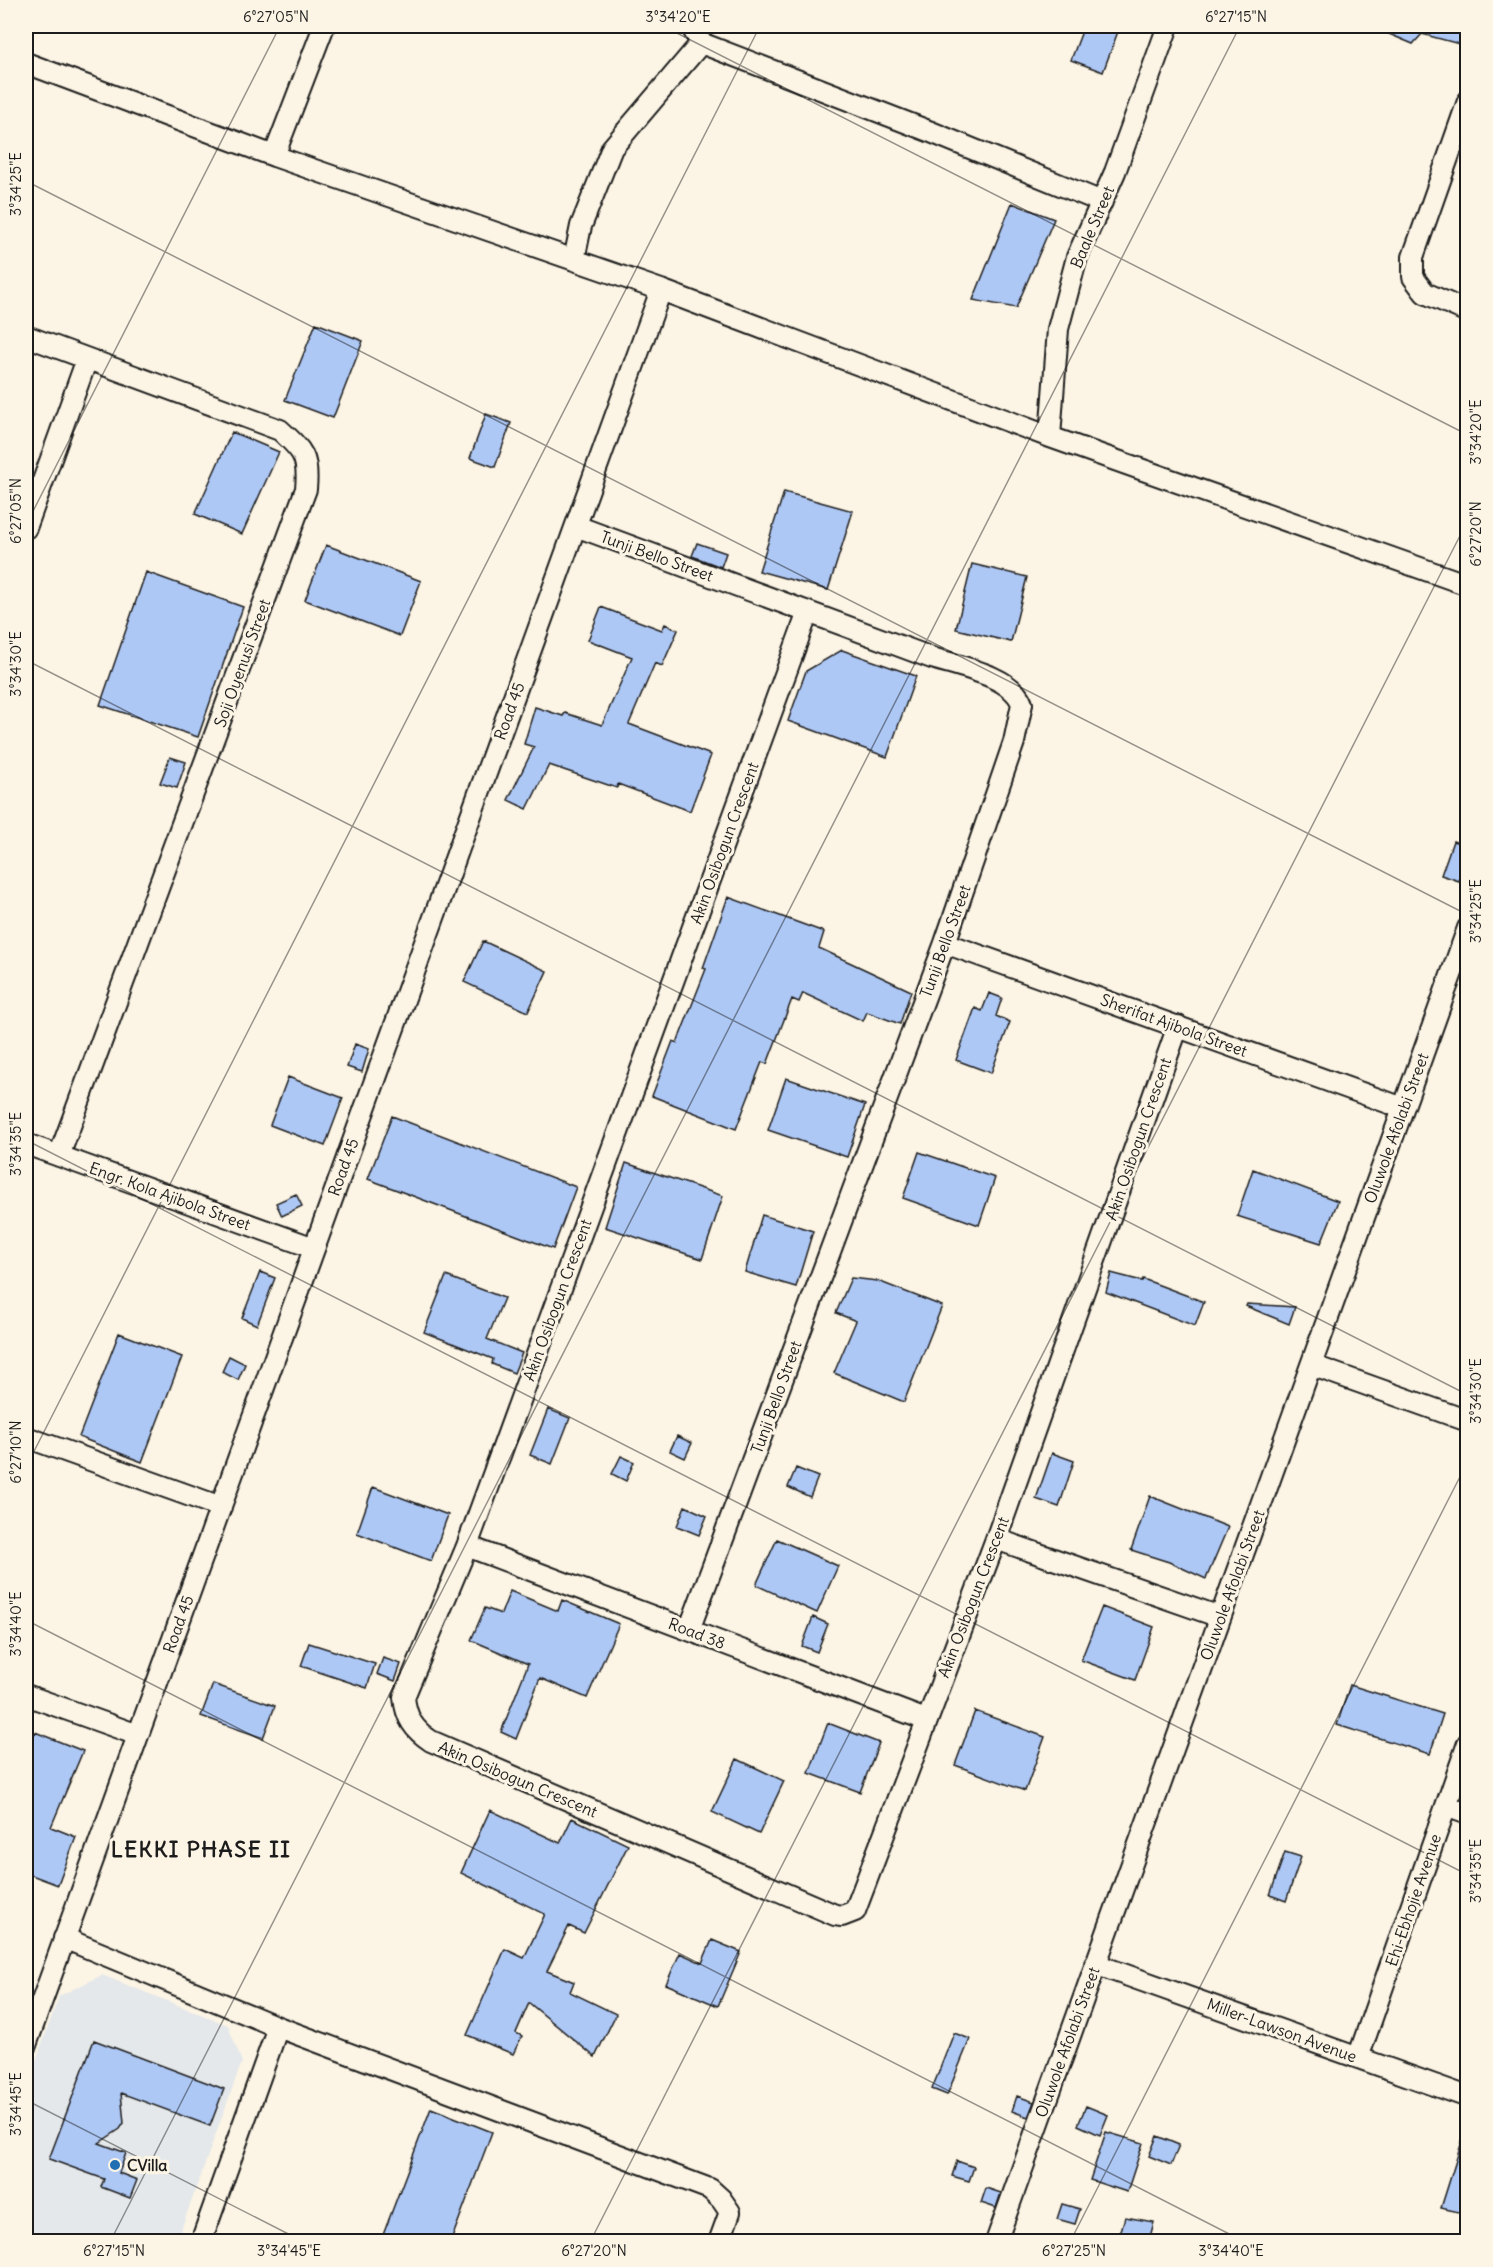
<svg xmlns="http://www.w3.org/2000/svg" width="1493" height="2267" font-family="Delius,sans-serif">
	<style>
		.built { fill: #e5e8ea }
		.building { fill: #aec8f6; stroke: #1c1c1c; stroke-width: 1.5 }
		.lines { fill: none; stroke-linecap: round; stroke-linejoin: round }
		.street-casing { stroke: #1c1c1c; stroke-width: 24 }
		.street { stroke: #fcf5e5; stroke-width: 20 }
		.ticks { fill: none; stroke: #1c1c1c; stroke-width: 1.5; stroke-opacity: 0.45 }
		.poi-dot { fill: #1f6fb2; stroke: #fcf5e5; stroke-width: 2 }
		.labels { text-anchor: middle; stroke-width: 6; stroke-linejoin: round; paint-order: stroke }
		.street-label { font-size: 16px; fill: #1c1c1c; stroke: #fcf5e5 }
		.poi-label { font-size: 16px; font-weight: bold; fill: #1c1c1c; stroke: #fcf5e5; text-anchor: start }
		.district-label { font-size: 22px; font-weight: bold; letter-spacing: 1.5px; fill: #1c1c1c; stroke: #fcf5e5 }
		.neatline { fill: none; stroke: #1c1c1c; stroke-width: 2 }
		.ticks-label { font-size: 15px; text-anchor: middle; fill: #1c1c1c }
	</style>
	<rect width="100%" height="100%" fill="#fcf5e5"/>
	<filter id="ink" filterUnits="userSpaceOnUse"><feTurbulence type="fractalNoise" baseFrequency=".0167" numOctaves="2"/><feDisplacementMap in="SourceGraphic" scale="12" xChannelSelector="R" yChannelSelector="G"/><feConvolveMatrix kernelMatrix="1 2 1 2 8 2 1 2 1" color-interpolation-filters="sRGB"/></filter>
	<g filter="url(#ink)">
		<path class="built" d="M102,1975L228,2025L242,2062L177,2241H26V2088L59,1996Z"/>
		<path class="building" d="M1084,26H1120L1103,72L1071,60Z
			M1370,26H1467V46L1422,34L1413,44Z
			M1012,203L1054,219L1016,308L973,300Z
			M316,323L363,341L333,418L285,400Z
			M486,414L511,423L495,467L470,458Z
			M232,432L279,452L242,534L195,514Z
			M784,492L853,511L828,590L759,571Z
			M697,543L726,553L721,567L692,556Z
			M326,545L421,581L400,636L305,600Z
			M972,564L1027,577L1011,642L956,629Z
			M146,572L243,607L198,737L100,705Z
			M601,607L662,630L665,624L678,630L662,666L655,663L629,724L711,755L690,811L618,784L617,788L549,765L527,809L508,800L534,747L524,744L535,707L563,716L565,713L602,725L632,657L588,640Z
			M842,650L916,676L887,757L788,721L806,671Z
			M170,757L186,762L177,788L160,783Z
			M1453,841L1467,846V857L1459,881L1441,875Z
			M728,897L824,932L819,948L911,991L900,1024L867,1012L863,1021L803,993L799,1002L792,999L767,1064L762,1062L736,1129L652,1096L673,1041L677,1043L706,969L703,968Z
			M483,941L547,971L528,1012L464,982Z
			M989,993L1002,998L996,1016L1010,1022L991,1073L956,1060L975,1008L982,1011Z
			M355,1044L369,1049L362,1072L347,1067Z
			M288,1077L343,1098L325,1146L270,1125Z
			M786,1078L865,1105L847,1157L768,1130Z
			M392,1116L576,1187L553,1249L368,1179Z
			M919,1152L995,1178L979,1225L903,1198Z
			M626,1163L723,1196L702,1259L605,1227Z
			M1253,1169L1338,1201L1321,1243L1237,1216Z
			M296,1194L302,1206L282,1216L276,1203Z
			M762,1215L813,1231L796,1287L745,1272Z
			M260,1272L275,1278L257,1325L242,1318Z
			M1111,1273L1142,1281L1143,1279L1204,1302L1195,1326L1106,1292Z
			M446,1276L504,1298L487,1339L522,1353L514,1373L492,1364L493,1359L424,1332Z
			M851,1278L878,1281L942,1306L904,1402L834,1373L856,1321L836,1313Z
			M1247,1304L1295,1307L1289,1324L1246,1306Z
			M119,1333L182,1357L142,1462L79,1437Z
			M229,1356L245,1364L238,1380L222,1372Z
			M548,1409L570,1418L552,1464L530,1455Z
			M677,1436L692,1443L685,1458L670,1451Z
			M1052,1453L1074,1461L1059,1507L1036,1499Z
			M621,1456L634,1462L626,1481L612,1474Z
			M796,1468L818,1477L810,1497L788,1487Z
			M373,1487L448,1515L431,1561L357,1533Z
			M1150,1496L1228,1527L1206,1579L1169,1562L1131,1550Z
			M685,1506L707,1516L699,1535L677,1526Z
			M777,1539L838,1566L817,1613L756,1585Z
			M510,1591L558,1611L562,1600L619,1624L587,1698L540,1678L516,1739L501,1732L528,1664L471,1640L485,1608L501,1614Z
			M1102,1607L1154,1627L1135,1680L1081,1660Z
			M813,1617L828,1624L817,1652L802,1646Z
			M309,1643L375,1664L367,1688L301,1666Z
			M383,1658L401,1664L395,1681L377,1674Z
			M213,1684L275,1706L263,1738L201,1716Z
			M1350,1685L1443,1714L1430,1754L1337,1725Z
			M975,1711L1045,1737L1025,1791L955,1765Z
			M828,1723L879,1743L860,1792L809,1773Z
			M35,1732L83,1751L51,1827L76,1837L58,1885L26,1873V1754Z
			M737,1759L784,1781L759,1834L712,1812Z
			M490,1810L560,1843L572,1818L628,1845L584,1933L569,1926L547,1971L574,1982L570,1992L616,2014L595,2057L529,2003L516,2033L522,2036L513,2054L467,2035L505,1949L524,1958L545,1914L461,1873Z
			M1285,1852L1301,1857L1286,1901L1270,1895Z
			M712,1940L741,1952L718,2006L666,1984L680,1953L702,1963Z
			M954,2033L970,2039L947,2095L932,2089Z
			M94,2040L224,2089L210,2126L121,2093L124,2123L120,2129L99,2143L126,2153L119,2173L137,2180L130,2198L101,2187L104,2179L49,2159Z
			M1017,2096L1034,2102L1028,2117L1012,2111Z
			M1086,2106L1108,2115L1100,2135L1078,2125Z
			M431,2108L492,2132L451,2241H400L383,2235Z
			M1106,2132L1143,2143L1127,2192L1090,2180Z
			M1464,2135H1467V2214L1441,2208Z
			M1157,2136L1179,2145L1171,2165L1149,2156Z
			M957,2161L974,2167L969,2181L952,2176Z
			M986,2188L1001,2193L996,2208L981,2203Z
			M1062,2204L1080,2209L1075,2224L1057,2219Z
			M1125,2217L1154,2222L1149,2241H1118Z"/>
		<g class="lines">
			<defs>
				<path id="street" d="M691,26L701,43
					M26,63L274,156L661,290L1050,437L1468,585
					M1468,101L1413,257V277L1425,293L1468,312
					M274,156L324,26
					M574,260L581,226L612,148L701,43L931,132L1102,202
					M26,336L280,430C303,451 309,457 306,489L59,1156
					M1050,437L1058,329L1077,257L1115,172L1168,26
					M576,526L932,658C957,666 1013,676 1022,704L1014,742L945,943L689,1630
					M26,528L87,359
					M808,612L467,1546L404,1697C406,1718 414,1730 431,1741L835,1915L842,1916L855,1911L996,1539L1178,1026
					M945,943L1403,1108
					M26,1144L314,1248
					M1311,1365L1468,1421
					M26,1437L221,1507
					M996,1539L1220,1617
					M467,1546L926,1720
					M26,1695L138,1735
					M1446,1806L1468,1814
					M64,1938L278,2027L710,2189L721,2199L730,2212L719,2242
					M1095,1964L1468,2097
					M26,2045L661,290
					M1358,2058L1468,1743
					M201,2242L278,2027
					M996,2242L1468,928"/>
			</defs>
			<use href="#street" class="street-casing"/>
			<use href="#street" class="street"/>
		</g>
	</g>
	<path class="ticks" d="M663,26L1468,435M26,181L1468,915M26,525L280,26M26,660L1468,1395M26,1140L1468,1875M26,1467L760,26M26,1620L1245,2242M26,2100L304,2242M110,2242L1240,26M590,2242L1468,520M1070,2242L1468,1461"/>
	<circle class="poi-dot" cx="115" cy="2165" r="6"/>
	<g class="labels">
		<g class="street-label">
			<text transform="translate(1092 227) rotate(-67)" y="6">Baale Street</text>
			<text transform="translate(657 556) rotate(20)" y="6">Tunji Bello Street</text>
			<text transform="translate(242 663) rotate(-70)" y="6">Soji Oyenusi Street</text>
			<text transform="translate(509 711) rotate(-70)" y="6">Road 45</text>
			<text transform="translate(724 843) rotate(-70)" y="6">Akin Osibogun Crescent</text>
			<text transform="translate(945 941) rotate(-70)" y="6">Tunji Bello Street</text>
			<text transform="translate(1174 1025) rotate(20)" y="6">Sherifat Ajibola Street</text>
			<text transform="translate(1396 1128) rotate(-70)" y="6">Oluwole Afolabi Street</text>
			<text transform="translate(1138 1139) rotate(-71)" y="6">Akin Osibogun Crescent</text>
			<text transform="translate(343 1167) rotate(-70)" y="6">Road 45</text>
			<text transform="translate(170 1196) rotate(20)" y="6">Engr. Kola Ajibola Street</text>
			<text transform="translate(557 1300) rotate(-70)" y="6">Akin Osibogun Crescent</text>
			<text transform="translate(776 1397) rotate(-70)" y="6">Tunji Bello Street</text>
			<text transform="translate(1232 1585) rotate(-70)" y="6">Oluwole Afolabi Street</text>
			<text transform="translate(973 1597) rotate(-69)" y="6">Akin Osibogun Crescent</text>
			<text transform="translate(178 1624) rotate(-70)" y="6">Road 45</text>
			<text transform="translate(697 1633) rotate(21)" y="6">Road 38</text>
			<text transform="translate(518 1779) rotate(23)" y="6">Akin Osibogun Crescent</text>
			<text transform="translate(1413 1900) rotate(-71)" y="6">Ehi-Ebhojie Avenue</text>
			<text transform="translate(1282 2030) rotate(20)" y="6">Miller-Lawson Avenue</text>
			<text transform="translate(1067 2042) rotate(-70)" y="6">Oluwole Afolabi Street</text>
		</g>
		<g class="poi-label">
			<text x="127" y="2171">CVilla</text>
		</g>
		<g class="district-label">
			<text x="201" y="1857">LEKKI PHASE II</text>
		</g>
	</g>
	<rect width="1493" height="2267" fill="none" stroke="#fcf5e5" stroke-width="66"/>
	<rect x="33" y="33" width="1427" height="2201" class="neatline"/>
	<g class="ticks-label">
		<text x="276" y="22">6°27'05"N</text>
		<text x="678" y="22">3°34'20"E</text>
		<text x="1236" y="22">6°27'15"N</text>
		<text transform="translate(16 184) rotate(-90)" y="5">3°34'25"E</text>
		<text transform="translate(1476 432) rotate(-90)" y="5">3°34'20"E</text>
		<text transform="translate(16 511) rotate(-90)" y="5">6°27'05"N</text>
		<text transform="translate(1476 534) rotate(-90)" y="5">6°27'20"N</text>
		<text transform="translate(16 664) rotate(-90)" y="5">3°34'30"E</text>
		<text transform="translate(1476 911) rotate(-90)" y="5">3°34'25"E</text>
		<text transform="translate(16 1144) rotate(-90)" y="5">3°34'35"E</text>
		<text transform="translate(1476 1391) rotate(-90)" y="5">3°34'30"E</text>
		<text transform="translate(16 1452) rotate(-90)" y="5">6°27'10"N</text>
		<text transform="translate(16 1624) rotate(-90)" y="5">3°34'40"E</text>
		<text transform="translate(1476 1871) rotate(-90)" y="5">3°34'35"E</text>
		<text transform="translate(16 2104) rotate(-90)" y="5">3°34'45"E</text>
		<text x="114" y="2256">6°27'15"N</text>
		<text x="289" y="2256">3°34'45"E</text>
		<text x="594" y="2256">6°27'20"N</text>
		<text x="1074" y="2256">6°27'25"N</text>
		<text x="1231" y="2256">3°34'40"E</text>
	</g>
</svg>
